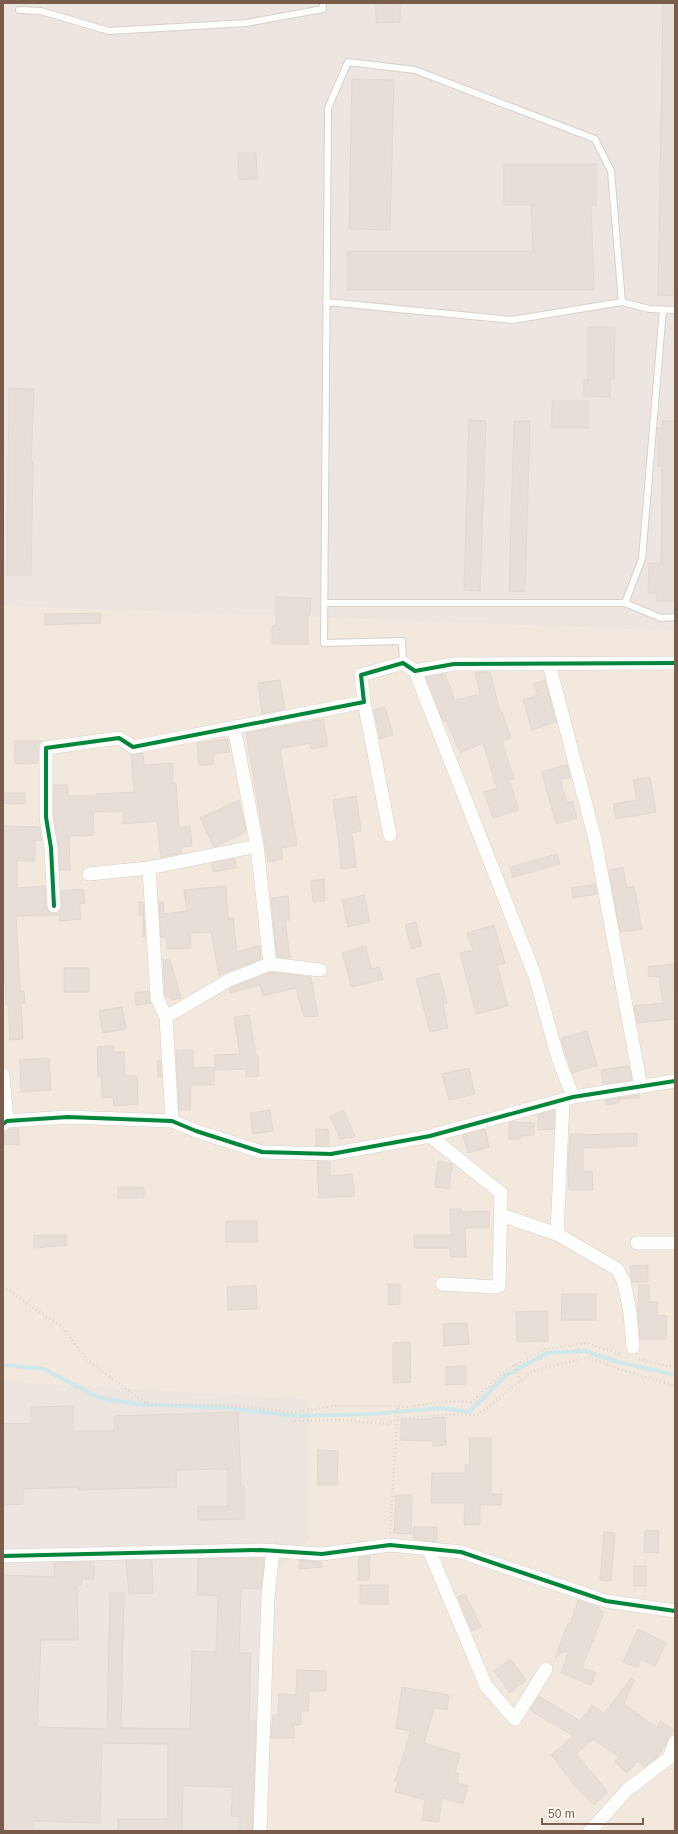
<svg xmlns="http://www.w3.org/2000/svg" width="678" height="1834" font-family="Arial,sans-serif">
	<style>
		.residential { fill: #f2e8de }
		.industrial { fill: #ede5e0 }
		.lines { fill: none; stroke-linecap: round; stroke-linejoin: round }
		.stream { stroke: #d0e8ea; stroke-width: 4 }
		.building { fill: #e6ded7; stroke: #e2d8d2 }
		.service-casing { stroke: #d7d1cb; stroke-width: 8 }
		.minor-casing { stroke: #d7d1cb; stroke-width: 14 }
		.path { stroke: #dcd5d0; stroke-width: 2.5; stroke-dasharray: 1 3; stroke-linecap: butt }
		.service { stroke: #fefefd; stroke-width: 6 }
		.minor { stroke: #fefefd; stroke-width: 13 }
		.cycleway-casing { stroke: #fffaf3; stroke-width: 6 }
		.cycleway { stroke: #00873e; stroke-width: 4 }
	</style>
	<rect width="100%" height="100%" fill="#f9f5f0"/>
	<path class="residential" d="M3,606L675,631V1831H262L270,1579L310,1399L3,1381Z"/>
	<path class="industrial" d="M3,3H675V631L3,606Z
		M3,1381L310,1399L309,1539L270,1579L262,1831H3Z"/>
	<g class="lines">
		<path class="stream" d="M3,1365L44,1369L97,1397L135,1404L226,1408L297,1416L372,1414L441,1408L469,1412L506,1375L548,1353L585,1351L618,1362L675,1375"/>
	</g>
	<path class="building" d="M376,3H400V22L376,23Z
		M663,3H675V296L658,295Z
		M352,79L394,80L390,230L349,229Z
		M238,153H256L257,179L239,180Z
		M504,164H596V205H591L594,290H347V251H533L531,205H504Z
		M588,327H615L614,379H610V397L584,396V380H588Z
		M9,388L34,389L31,461L33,462L31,575H7Z
		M552,401H588V428H552Z
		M469,420L486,421L480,591L464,590Z
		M514,421H530L525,592L509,591Z
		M662,421H675V601H657L656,593H648L649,563H661L662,466H658V428H662Z
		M276,597L311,598L310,615H308V644H272V626H276Z
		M101,613V623L45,625V614Z
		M481,672H490L500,712H502L511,738L502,741L514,779L509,780L519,810L493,818L484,792L497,788L483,743L460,753L446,720L443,721L426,677L445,674L455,700L480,694L475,673Z
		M280,680L285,709L262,714L258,683Z
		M545,680L556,722L532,730L523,700L538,695L534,684Z
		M385,707L393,735L380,739L374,710Z
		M323,719L328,746L311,749L310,743L280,749L297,845L281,848L283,859L268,862L246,733Z
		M228,739L229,752L213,754L214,764L199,766L197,743Z
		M14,741H42L38,748V763L15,764Z
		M143,753L144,765L173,763V784H176L179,828L190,826L192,846L181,847L182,853L161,857L157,821L123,824V811L93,812L94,835L69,836L70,870H60L59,847L54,816V785H67L68,796H96V794L134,792L131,754Z
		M567,764L570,777L560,780L567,803L572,801L577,818L556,824L542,772Z
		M650,777L656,812L616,819L613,804L637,800L633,780Z
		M3,793H25V804L3,803Z
		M356,796L361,831L352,833L356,867L341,869L339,844L333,800Z
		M239,800L246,832L214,847L200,818Z
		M3,826L39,827L42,840H35V861H17V888L45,886L46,907L51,913H58L61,909V891L83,889L85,903L79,904L81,919L60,921L59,915L16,916L20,991H24L25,1003L21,1004L23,1039L10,1040L8,1004H6L3,946Z
		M557,854L560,864L513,877L510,867Z
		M235,859L236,868L213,872L212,863Z
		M623,867L627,888L634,886L642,929L620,932L609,870Z
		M324,879L325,901L313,902L311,881Z
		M595,884L597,894L573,898L572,888Z
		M226,886L228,919L233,918L237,952L260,945L261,959L219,975L211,932L190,933L191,948L167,949L166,937H161L159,902H163L164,914L187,911L184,890Z
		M364,895L370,922L348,927L342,900Z
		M288,896L290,920H285L290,958L277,957L271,898Z
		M139,902H143L145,937H143V915H139Z
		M416,922L422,946L411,949L405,925Z
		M494,925L505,963L497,965L508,1006L476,1014L460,953L473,950L467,933Z
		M365,946L372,969L379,967L383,979L352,987L342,953Z
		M163,960H170L181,998L173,1000L165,995Z
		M674,964L675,1019L637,1023L634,1006L663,1003L659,976L649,977L648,967Z
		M64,968H89V992H64Z
		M271,972L311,977L318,1016L304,1017L296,988L263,996L260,985L230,993L229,989L232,987Z
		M439,973L447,1003L443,1004L448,1028L430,1032L416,979Z
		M149,991L151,1003L136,1005L135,993Z
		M122,1007L126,1029L103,1033L99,1011Z
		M249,1015L256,1056H258L259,1076L246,1077V1069L215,1070V1055L240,1054L234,1017Z
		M587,1031L597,1065L572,1073L561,1038Z
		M113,1046L114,1052H124L125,1076H137L138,1104L114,1106L113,1097L102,1098L101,1076H98L97,1047Z
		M176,1050H193V1068L214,1067V1085H191L190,1110H179Z
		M49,1058L51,1090L21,1092L20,1060Z
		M157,1061H161V1077H158Z
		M629,1066L632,1080L603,1084L601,1070Z
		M469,1068L475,1094L449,1100L442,1074Z
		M639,1095L640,1098L619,1099L620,1102L607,1105L606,1100Z
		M270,1110L273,1131L253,1134L250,1113Z
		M344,1110L355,1137L340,1139L330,1116Z
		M554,1110V1129L538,1130V1115Z
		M513,1122L534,1123V1135L520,1136V1139H509V1123Z
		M10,1129H19V1145L4,1144V1132Z
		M316,1129H328L329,1146H316Z
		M485,1129L489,1147L468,1153L463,1135Z
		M637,1133V1146L583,1148V1171H592L593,1190H569L568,1166L570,1134H583V1135Z
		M438,1161L452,1164L449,1189L435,1187Z
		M317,1162H330V1176L352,1174L355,1196L319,1198Z
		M118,1187H144V1198H118Z
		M450,1209H462V1212L489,1211V1227L465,1228L466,1257H451L450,1248H415L414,1235H451Z
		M226,1221H257V1242H226Z
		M34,1235H67V1245L34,1248Z
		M648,1265V1282H632L630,1266Z
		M388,1284H400V1304L389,1305Z
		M256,1285L257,1309L228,1310L227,1287Z
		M639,1285H649V1302H657V1315L667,1316L666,1339H640L638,1313Z
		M562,1294H596V1320H561Z
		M547,1311L548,1341L517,1342L516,1312Z
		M467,1323L469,1344L444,1346L443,1324Z
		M410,1342L411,1382L393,1383V1343Z
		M466,1366V1384L446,1385V1367Z
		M73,1406V1431H114V1416L238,1412L241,1487H244V1519L198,1520V1506H228V1469L176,1470V1487L78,1490V1487L23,1489V1504L3,1505V1424L31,1423V1407Z
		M445,1417L446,1445L433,1446V1441L401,1440V1419H432V1418Z
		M469,1438H491V1494H502L501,1505H480V1525H464L465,1503H431L432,1473H465V1465H470Z
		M318,1450L338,1451L337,1485H317Z
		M396,1495H412L411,1534L394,1533Z
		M413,1527H437V1542L413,1539Z
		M645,1530L659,1531L658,1553L644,1552Z
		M604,1532L615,1533L611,1581L600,1580Z
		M370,1556L369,1580H358L359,1557Z
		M264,1558L261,1589L241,1588L239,1653H251L249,1721H256L252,1831H240V1817L231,1816L233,1787L183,1786L182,1831H118V1819H168V1744L102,1743L100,1823L33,1821V1831H3V1575L55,1577L54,1563L94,1562V1579H82V1585H77L78,1640H41L37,1727L107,1729L110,1593H124L121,1728L190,1729L192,1651L216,1652L218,1596L197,1595L198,1559Z
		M299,1560L321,1562L322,1567L299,1569Z
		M126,1561H152L153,1593L129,1594Z
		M634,1566H646V1586H634Z
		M360,1585H388V1604H360Z
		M465,1594L481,1627L472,1631L458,1597Z
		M578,1600L600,1608L599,1610L604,1612L582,1668L596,1673L591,1685L561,1673L568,1653L564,1651L565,1650L555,1658L568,1623L570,1624Z
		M638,1629L666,1643L655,1666L641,1659L638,1668L623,1662Z
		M510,1659L526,1680L510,1693L494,1671Z
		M297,1670L326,1671V1691H309V1711H301V1725H294V1738H271L273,1715H278L279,1694L296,1695Z
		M631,1678L634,1680L624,1704L657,1728L660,1721L674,1730L662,1750L655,1759L645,1766L638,1761L627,1773L615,1762L619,1757L593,1739L576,1754L608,1792L594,1805L576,1787L551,1755L573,1736L530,1710L539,1696L580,1721L592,1705L604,1714Z
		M402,1687L449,1695L447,1710L434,1708L424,1743L460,1754L455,1773L459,1774L457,1783L468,1786L463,1804L442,1798L439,1822L422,1820L425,1800L395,1792L398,1782L395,1781L411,1731L396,1728Z"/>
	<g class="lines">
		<defs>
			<path id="service" d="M19,10L41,11L109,31L246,23L323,9V3
				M326,302L512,320L622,302
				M324,603H625L661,618L675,617
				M625,603L642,559L663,309
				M403,663L402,641L324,643L328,108L348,62L415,70L595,139L611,171L622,302L649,309L675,310"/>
			<path id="minor" d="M549,664L595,839L641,1087
				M415,671L535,976L558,1058L573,1097
				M364,702L390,835
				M234,727L257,846L270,964
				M149,868L157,998L166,1017L172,1121
				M89,874L149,868L257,846
				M54,906L51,848L46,817V748L119,738L133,747L364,702L361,675L403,663L415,671L454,664L675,663
				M166,1017L229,980L270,964L320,970
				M3,1075L7,1121
				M3,1124L7,1121L68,1117L172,1121L196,1131L262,1152L331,1154L430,1136L573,1097L675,1081
				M430,1136L501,1193L499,1286L495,1287L442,1284
				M501,1215L557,1234L617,1269L624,1282L630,1312L633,1347
				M557,1234L563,1101
				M637,1243H675
				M429,1550L486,1686L515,1719L546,1669
				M3,1556L261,1550L322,1554L390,1545L461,1552L606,1601L675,1611
				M260,1831L268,1597L273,1550
				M590,1831L627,1790L669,1758L675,1742"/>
		</defs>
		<use href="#service" class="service-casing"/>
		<use href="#minor" class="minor-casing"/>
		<path class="path" d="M3,1287L62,1327L87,1360L148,1405H223L295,1412L335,1406H398L406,1407L448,1401L471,1402L509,1368L546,1349L586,1343L622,1355
			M639,1359L675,1368
			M515,1365L520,1382
			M291,1421L341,1420L387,1424L397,1419L445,1415H478L533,1371L589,1357L616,1368L675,1386
			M390,1533L398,1406"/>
		<use href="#service" class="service"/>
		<use href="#minor" class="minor"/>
		<defs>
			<path id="cycleway" d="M54,906L51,848L46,817V748L119,738L133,747L364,702L361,675L403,663L415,671L454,664L675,663
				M3,1124L7,1121L68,1117L172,1121L196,1131L262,1152L331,1154L430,1136L573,1097L675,1081
				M3,1556L261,1550L322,1554L390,1545L461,1552L606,1601L675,1611"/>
		</defs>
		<use href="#cycleway" class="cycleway-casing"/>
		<use href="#cycleway" class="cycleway"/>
	</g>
	<rect width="678" height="1834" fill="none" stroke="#7a5c4d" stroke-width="8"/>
	<path d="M542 1818v6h101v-6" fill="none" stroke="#7a5c4d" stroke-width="2"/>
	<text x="548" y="1818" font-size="12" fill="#7a5c4d" stroke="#fffaf3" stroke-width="3" paint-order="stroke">50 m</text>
</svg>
